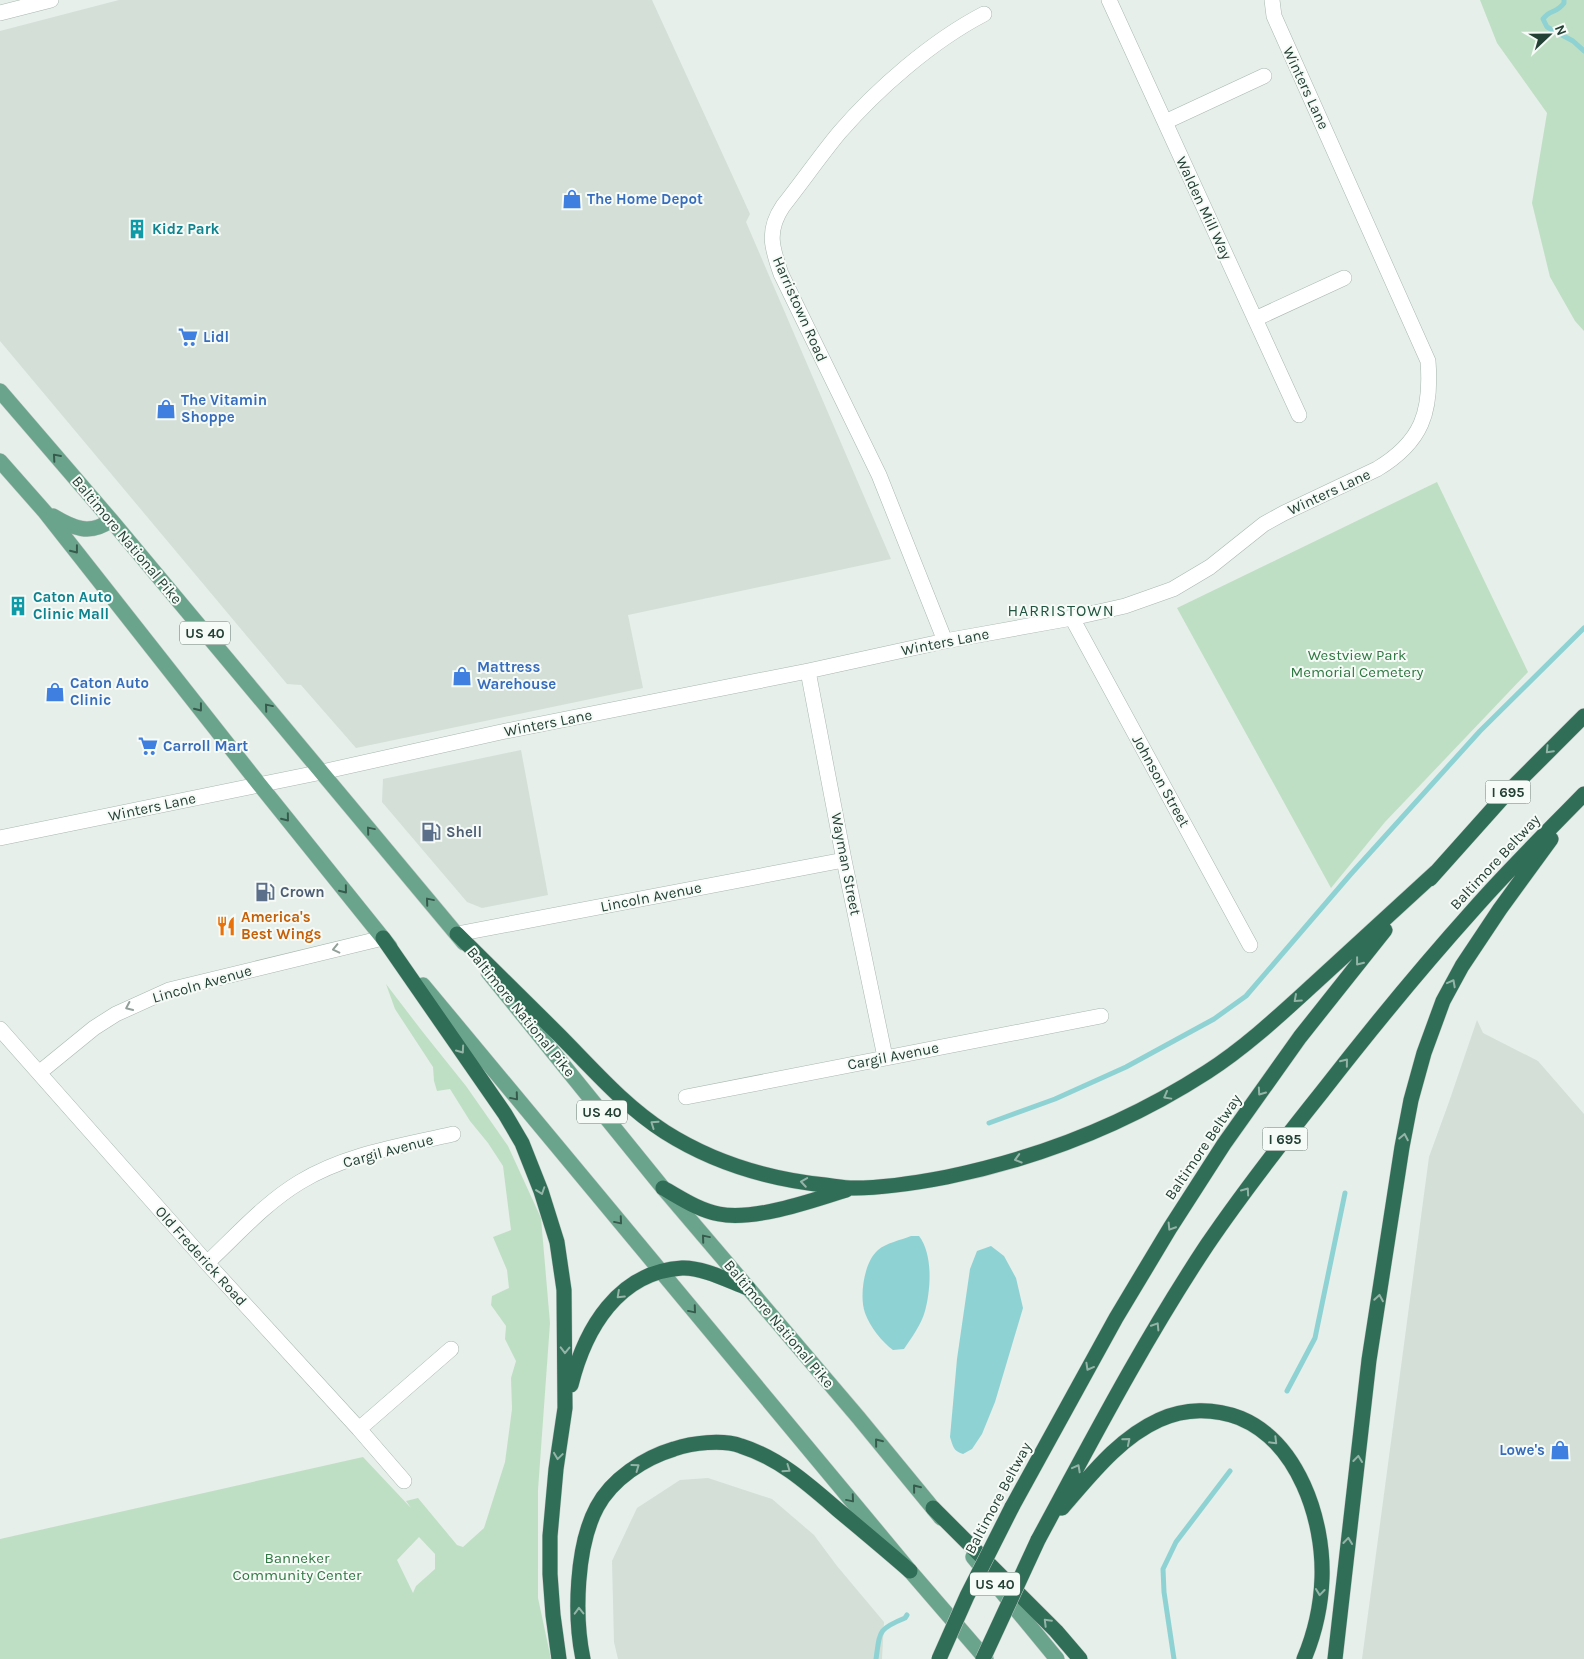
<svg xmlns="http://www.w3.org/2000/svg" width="1584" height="1659" font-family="Karla,sans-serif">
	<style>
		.built { fill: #d4dfd8 }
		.green { fill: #bfdfc4; fill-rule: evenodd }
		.water { fill: #8fd2d3 }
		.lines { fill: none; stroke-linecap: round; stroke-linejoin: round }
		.stream { stroke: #8fd2d3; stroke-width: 5 }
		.minor-casing { stroke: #a8b7b0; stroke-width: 16 }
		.major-casing { stroke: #c2cac7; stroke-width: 16 }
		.highway-casing { stroke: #c2cac7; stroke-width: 16 }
		.minor { stroke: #fff; stroke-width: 15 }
		.major { stroke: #6ba48d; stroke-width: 15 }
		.highway { stroke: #306e58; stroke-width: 15 }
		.highway-bridge-casing { stroke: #c2cac7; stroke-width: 16; stroke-linecap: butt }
		.highway-bridge { stroke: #306e58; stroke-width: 15 }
		.oneway { stroke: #365a4c }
		.oneway2 { stroke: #94b4a8 }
		.oneway3 { stroke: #92a09a }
		.labels { text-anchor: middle; stroke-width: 4; stroke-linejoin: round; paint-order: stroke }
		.shield { fill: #f7fbf8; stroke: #637970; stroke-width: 1 }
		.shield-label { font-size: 14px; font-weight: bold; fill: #244136 }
		.street-label { font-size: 15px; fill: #244136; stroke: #f7fbf8 }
		.shop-label { font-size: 15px; font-weight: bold; fill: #366cbe; stroke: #f7fbf8; text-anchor: start }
		.culture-label { font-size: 15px; font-weight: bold; fill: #0d838f; stroke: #f7fbf8; text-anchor: start }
		.park-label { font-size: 15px; fill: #2e7841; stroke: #f7fbf8 }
		.service-label { font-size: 15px; font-weight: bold; fill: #4e5e75; stroke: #f7fbf8; text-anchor: start }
		.food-label { font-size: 15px; font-weight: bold; fill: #c56008; stroke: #f7fbf8; text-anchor: start }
		.neighbourhood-label { font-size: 16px; letter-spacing: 1px; fill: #205440; stroke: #f7fbf8 }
	</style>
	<rect width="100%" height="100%" fill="#e6efea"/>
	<path class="built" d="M119,0H652L750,214L746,222L891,559L628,615L643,688L356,748L301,685L287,684L0,341V31Z
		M521,750L548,895L482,908L467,902L382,802L383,779Z
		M1477,1020L1483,1033L1538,1061L1584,1114V1659H1362L1429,1157L1449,1102Z
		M708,1478L772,1499L814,1535L837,1566L884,1622L882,1659H618L614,1642L612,1561L637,1508L680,1480Z"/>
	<path class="green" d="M1480,0H1584V331L1575,321L1550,277L1532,203L1547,113L1497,43Z
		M1437,482L1528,672L1385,822L1331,888L1177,608Z
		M386,984L422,1031L466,1086L508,1146L541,1218L550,1323L538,1490V1598L551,1659H0V1539L363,1457L411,1508L406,1501L418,1498L457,1545L463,1547L484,1528L505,1462L512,1409L511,1378L516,1361L505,1339L506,1326L491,1305L492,1296L509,1288L507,1270L493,1237L511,1230L503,1166L488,1143L470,1121L450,1089L437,1091L434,1081L433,1067L395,1009ZM419,1537L435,1554V1569L416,1586L413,1593L397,1560Z"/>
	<path class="water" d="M911,1236H919C933,1254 931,1289 925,1311C921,1325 912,1337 904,1349L893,1350C882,1342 870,1327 865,1313C859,1296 864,1262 878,1250C886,1243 901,1240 911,1236Z
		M991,1246L1004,1256L1016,1278L1023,1308L995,1402L982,1434L972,1449L963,1454C953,1451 953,1446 950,1437L957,1359L970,1269L977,1251Z"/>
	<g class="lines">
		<path class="stream" d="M1564,0V3C1556,14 1550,9 1543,19L1547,27L1573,41L1584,51
			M989,1123L1055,1099L1126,1067L1214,1019L1246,996L1350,875L1480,731L1584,628
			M1287,1391L1315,1338L1345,1193
			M876,1659C880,1631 878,1629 905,1618L907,1615
			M1174,1659L1164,1592L1163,1569L1176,1542L1230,1471"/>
		<defs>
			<path id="minor" d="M1109,0L1299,415
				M0,13L51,0
				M1165,122L1264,76
				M1255,319L1344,278
				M1072,618L1250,945
				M945,641L879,475L781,274C772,248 766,231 783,206C802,182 820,156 839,133C877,89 932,41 984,14
				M808,671L844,860L885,1057
				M0,838L322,772L501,732L808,671L945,641L1072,618L1125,606L1173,589L1210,567L1264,524L1284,513L1377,469C1422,442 1432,412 1428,361L1282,34L1274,16L1272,0
				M457,934L844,860
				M0,1029L207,1263L359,1429L404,1481
				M40,1072L94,1028L116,1014L169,990L383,938
				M686,1097L1101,1016
				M207,1263C237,1235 265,1203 300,1182C346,1154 401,1146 453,1134
				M359,1429L451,1349"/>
			<path id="major" d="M0,391L111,520L464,943
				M0,461L45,512L259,784L390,947
				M53,516C73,528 90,536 111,520
				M488,972L663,1188L858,1417L941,1518
				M423,985L910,1571L986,1659
				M973,1557L1057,1659"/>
			<path id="highway" d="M1430,879L1506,794L1584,716
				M457,934C490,967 524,1000 557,1033C593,1069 622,1104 665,1132C714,1163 767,1179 825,1185C834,1186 844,1188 854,1188C885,1188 916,1183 947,1177C1039,1158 1128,1123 1207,1072C1246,1047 1281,1014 1315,983C1355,946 1396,909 1436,872
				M383,938L505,1114L522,1143L541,1191L557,1242L564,1290L565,1408L556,1469L550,1536V1574L553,1615L559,1659
				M663,1188C681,1198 698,1210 719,1214C754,1221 812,1201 846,1190
				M571,1385C585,1329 618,1272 682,1268C702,1267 729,1281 748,1288
				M1012,1507L1116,1318L1170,1228L1224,1144L1300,1037L1385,930
				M933,1508L1056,1631L1080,1659
				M1062,1508C1090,1476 1119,1438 1159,1420C1185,1408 1214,1408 1240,1418C1298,1442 1324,1519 1322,1578C1321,1606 1315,1633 1304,1659
				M1038,1540C1092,1440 1144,1340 1207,1245C1243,1192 1282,1142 1322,1092C1371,1029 1421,968 1474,909C1509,869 1547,832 1584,794
				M583,1659C574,1616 576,1546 597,1507C612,1479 644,1458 674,1449C692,1443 722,1439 741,1446C779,1458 808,1484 838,1510C862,1530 886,1550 910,1571
				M1335,1659L1369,1360L1402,1147L1411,1100L1424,1053L1443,1001L1462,966L1500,909L1551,839"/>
		</defs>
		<use href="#minor" class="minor-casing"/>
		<use href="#major" class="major-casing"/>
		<use href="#highway" class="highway-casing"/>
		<use href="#minor" class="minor"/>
		<use href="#major" class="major"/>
		<use href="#highway" class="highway"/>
		<defs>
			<path id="highway-bridge" d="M939,1659L967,1596L1012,1507
				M983,1659L1038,1540"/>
		</defs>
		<use href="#highway-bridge" class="highway-bridge-casing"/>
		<use href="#highway-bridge" class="highway-bridge"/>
	</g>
	<defs><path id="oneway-chevron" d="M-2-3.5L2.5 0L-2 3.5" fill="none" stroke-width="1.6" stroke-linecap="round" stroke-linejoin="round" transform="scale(1.25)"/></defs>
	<g class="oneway">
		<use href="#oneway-chevron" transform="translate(56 457) rotate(-131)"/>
		<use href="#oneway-chevron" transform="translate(75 550) rotate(52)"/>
		<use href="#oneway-chevron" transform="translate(268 707) rotate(-130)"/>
		<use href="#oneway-chevron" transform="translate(199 708) rotate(52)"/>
		<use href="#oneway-chevron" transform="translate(286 818) rotate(51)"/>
		<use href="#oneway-chevron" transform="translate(370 830) rotate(-130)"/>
		<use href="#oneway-chevron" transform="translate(344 890) rotate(51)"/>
		<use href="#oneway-chevron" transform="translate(429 901) rotate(-130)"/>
		<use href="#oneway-chevron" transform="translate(515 1097) rotate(50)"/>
		<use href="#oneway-chevron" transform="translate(619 1221) rotate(50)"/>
		<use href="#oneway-chevron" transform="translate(705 1238) rotate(-130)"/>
		<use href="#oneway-chevron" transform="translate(693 1310) rotate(50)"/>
		<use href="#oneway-chevron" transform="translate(878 1442) rotate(-129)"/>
		<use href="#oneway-chevron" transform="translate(916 1488) rotate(-129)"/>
		<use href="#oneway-chevron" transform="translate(851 1499) rotate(50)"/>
	</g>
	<g class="oneway2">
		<use href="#oneway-chevron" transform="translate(1549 750) rotate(134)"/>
		<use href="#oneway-chevron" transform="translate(1359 962) rotate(128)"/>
		<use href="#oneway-chevron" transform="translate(1452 983) rotate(-62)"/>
		<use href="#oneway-chevron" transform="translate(1297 999) rotate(138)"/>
		<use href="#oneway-chevron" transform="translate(461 1050) rotate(55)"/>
		<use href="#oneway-chevron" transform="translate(1345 1062) rotate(-51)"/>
		<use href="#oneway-chevron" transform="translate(1261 1092) rotate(125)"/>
		<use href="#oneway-chevron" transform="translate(1167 1096) rotate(151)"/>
		<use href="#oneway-chevron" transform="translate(654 1124) rotate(-145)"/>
		<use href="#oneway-chevron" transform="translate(1404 1137) rotate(-79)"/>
		<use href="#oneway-chevron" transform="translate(1018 1159) rotate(164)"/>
		<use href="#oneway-chevron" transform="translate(804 1182) rotate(-171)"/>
		<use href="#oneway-chevron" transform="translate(541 1191) rotate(71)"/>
		<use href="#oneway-chevron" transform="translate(1246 1191) rotate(-55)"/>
		<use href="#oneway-chevron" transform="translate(1171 1227) rotate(122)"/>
		<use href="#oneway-chevron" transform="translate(620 1295) rotate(137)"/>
		<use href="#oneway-chevron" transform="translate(1379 1298) rotate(-81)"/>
		<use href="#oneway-chevron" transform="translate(1156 1326) rotate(-58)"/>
		<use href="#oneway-chevron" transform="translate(565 1350) rotate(91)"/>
		<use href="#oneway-chevron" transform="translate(1089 1367) rotate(119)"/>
		<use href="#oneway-chevron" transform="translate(1127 1441) rotate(-40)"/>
		<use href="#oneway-chevron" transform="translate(1274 1441) rotate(45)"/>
		<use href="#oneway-chevron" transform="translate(558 1456) rotate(98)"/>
		<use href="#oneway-chevron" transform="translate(1358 1459) rotate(-83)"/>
		<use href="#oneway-chevron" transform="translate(636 1467) rotate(-36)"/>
		<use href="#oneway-chevron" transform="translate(1077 1468) rotate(-62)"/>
		<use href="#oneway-chevron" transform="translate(787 1469) rotate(35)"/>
		<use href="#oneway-chevron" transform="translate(1348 1541) rotate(-84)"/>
		<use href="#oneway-chevron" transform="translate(1320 1592) rotate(96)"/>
		<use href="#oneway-chevron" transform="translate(579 1611) rotate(-91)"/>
		<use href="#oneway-chevron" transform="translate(1047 1622) rotate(-135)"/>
	</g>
	<g class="oneway3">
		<use href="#oneway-chevron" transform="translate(336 949) rotate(167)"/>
		<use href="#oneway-chevron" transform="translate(129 1007) rotate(155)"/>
	</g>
	<defs>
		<symbol id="shop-bare" viewBox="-9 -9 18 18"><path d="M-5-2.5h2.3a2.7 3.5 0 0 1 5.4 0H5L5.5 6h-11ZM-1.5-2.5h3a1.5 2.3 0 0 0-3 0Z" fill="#3f7fe0" stroke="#f7fbf8" stroke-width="2.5" paint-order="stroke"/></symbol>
		<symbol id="building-bare" viewBox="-9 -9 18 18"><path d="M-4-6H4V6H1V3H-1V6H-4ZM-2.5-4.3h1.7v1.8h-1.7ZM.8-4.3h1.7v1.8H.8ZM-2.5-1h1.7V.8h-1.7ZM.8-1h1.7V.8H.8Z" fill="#0f9aa8" stroke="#f7fbf8" stroke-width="2.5" paint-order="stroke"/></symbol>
		<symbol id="supermarket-bare" viewBox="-9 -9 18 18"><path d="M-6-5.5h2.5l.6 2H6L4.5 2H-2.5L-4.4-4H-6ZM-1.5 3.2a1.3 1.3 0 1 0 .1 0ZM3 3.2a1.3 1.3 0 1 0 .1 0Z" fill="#3f7fe0" stroke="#f7fbf8" stroke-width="2.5" paint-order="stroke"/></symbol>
		<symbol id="fuel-bare" viewBox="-9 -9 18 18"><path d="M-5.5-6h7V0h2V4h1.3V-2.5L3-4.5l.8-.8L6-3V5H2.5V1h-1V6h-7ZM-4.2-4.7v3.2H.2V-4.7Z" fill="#5c6f8a" stroke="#f7fbf8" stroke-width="2.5" paint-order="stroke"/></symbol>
		<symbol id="restaurant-bare" viewBox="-9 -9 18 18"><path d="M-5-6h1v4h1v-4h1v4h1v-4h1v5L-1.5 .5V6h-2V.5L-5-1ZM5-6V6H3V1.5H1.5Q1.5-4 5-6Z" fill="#e8710a" stroke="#f7fbf8" stroke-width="2.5" paint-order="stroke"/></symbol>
	</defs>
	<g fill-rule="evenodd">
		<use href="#shop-bare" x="558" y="185" width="28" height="28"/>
		<use href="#building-bare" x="123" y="215" width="28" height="28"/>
		<use href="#supermarket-bare" x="174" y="323" width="28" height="28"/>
		<use href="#shop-bare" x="152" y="395" width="28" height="28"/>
		<use href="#building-bare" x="4" y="592" width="28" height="28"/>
		<use href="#shop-bare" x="448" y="662" width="28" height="28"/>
		<use href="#shop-bare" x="41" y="678" width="28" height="28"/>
		<use href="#supermarket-bare" x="134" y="732" width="28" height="28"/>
		<use href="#fuel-bare" x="417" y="818" width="28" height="28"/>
		<use href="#fuel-bare" x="251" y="878" width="28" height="28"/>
		<use href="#restaurant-bare" x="212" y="912" width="28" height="28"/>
		<use href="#shop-bare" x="1546" y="1436" width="28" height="28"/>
	</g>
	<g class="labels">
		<g class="shield">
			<rect x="180" y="621.5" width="50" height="23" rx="4"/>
			<rect x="1485.5" y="780.5" width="45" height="23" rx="4"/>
			<rect x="577" y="1100.5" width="50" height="23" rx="4"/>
			<rect x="1262.5" y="1127.5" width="45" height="23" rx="4"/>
			<rect x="970" y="1572.5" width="50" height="23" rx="4"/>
		</g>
		<g class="shield-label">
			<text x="205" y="638">US 40</text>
			<text x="1508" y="797">I 695</text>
			<text x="602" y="1117">US 40</text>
			<text x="1285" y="1144">I 695</text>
			<text x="995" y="1589">US 40</text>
		</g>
		<g class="street-label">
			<text transform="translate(1306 88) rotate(65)" y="5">Winters Lane</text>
			<text transform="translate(1204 208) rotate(65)" y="5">Walden Mill Way</text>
			<text transform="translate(800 309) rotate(66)" y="5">Harristown Road</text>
			<text transform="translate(1329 492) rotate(-25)" y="5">Winters Lane</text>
			<text transform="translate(127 540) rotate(50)" y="5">Baltimore National Pike</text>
			<text transform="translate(945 642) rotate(-11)" y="5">Winters Lane</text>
			<text transform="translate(548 723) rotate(-11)" y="5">Winters Lane</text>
			<text transform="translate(1161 781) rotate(61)" y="5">Johnson Street</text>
			<text transform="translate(152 807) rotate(-12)" y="5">Winters Lane</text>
			<text transform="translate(1495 862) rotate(-47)" y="5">Baltimore Beltway</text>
			<text transform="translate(846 864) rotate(79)" y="5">Wayman Street</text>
			<text transform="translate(651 897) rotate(-11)" y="5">Lincoln Avenue</text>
			<text transform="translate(202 984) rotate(-16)" y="5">Lincoln Avenue</text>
			<text transform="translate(521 1012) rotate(51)" y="5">Baltimore National Pike</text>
			<text transform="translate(893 1056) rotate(-11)" y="5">Cargil Avenue</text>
			<text transform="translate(1203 1147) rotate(-56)" y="5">Baltimore Beltway</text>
			<text transform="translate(388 1151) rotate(-15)" y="5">Cargil Avenue</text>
			<text transform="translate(201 1256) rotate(48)" y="5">Old Frederick Road</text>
			<text transform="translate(779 1324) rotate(50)" y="5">Baltimore National Pike</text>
			<text transform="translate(998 1498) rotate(-62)" y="5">Baltimore Beltway</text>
		</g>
		<g class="shop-label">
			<text x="587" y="204">The Home Depot</text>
			<text x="203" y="342">Lidl</text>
			<text x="181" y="405">The Vitamin<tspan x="181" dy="17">Shoppe</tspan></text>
			<text x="477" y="672">Mattress<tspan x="477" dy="17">Warehouse</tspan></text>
			<text x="70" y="688">Caton Auto<tspan x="70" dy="17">Clinic</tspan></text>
			<text x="163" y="751">Carroll Mart</text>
			<text x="1545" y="1455" text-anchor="end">Lowe's</text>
		</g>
		<g class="culture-label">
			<text x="152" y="234">Kidz Park</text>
			<text x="33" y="602">Caton Auto<tspan x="33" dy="17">Clinic Mall</tspan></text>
		</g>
		<g class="park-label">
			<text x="1357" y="660">Westview Park<tspan x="1357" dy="17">Memorial Cemetery</tspan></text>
			<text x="297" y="1563">Banneker<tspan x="297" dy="17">Community Center</tspan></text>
		</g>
		<g class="service-label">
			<text x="446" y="837">Shell</text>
			<text x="280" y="897">Crown</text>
		</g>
		<g class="food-label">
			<text x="241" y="922">America's<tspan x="241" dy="17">Best Wings</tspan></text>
		</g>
		<g class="neighbourhood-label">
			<text x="1061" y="616">HARRISTOWN</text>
		</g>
	</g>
	<g transform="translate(1549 35) rotate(68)" stroke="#f7fbf8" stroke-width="4" paint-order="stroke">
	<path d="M0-4L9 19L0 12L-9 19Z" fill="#244136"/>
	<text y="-8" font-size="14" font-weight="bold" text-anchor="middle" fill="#244136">N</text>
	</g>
</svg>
